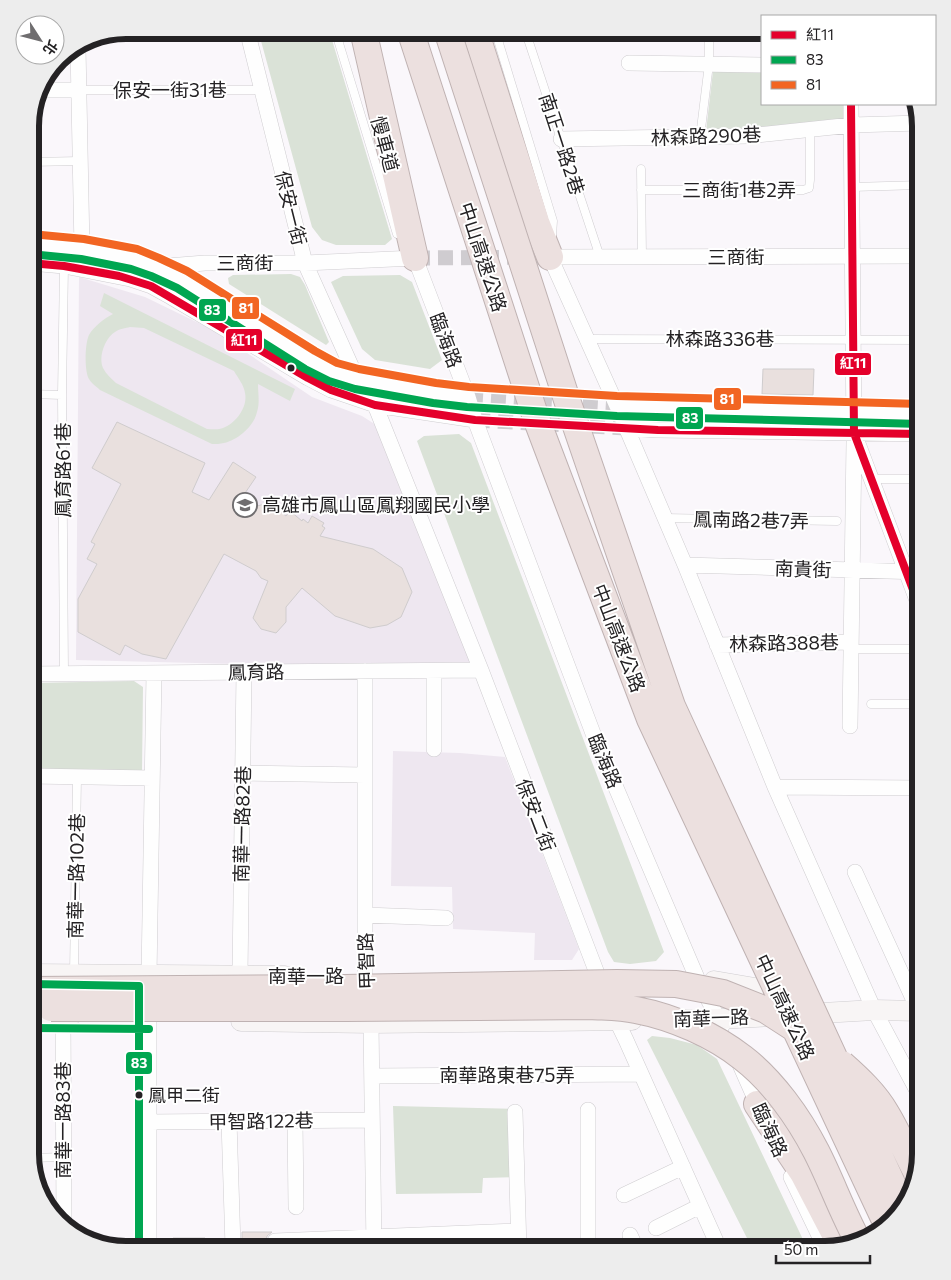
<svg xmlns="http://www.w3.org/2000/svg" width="951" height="1280" font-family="Commissioner,'Noto Sans TC',sans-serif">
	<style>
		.built { fill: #eee7f0 }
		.green { fill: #dae2d7; fill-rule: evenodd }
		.building { fill: #e9e0de; stroke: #cfcccd }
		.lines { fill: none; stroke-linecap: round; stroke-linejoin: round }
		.street-tunnel { stroke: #cfccd0; stroke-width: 15; stroke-dasharray: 15 8; stroke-linecap: butt }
		.lane-casing { stroke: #cfcdd0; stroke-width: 9 }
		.street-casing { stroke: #cfcdd0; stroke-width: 16 }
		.secondary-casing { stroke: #cfcdd0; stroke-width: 21 }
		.highway-casing { stroke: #bfb2b2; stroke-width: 28 }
		.lane { stroke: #fefefe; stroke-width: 8 }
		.street { stroke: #fefefe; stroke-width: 15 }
		.secondary { stroke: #f8f5f5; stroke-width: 20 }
		.highway { stroke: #ece0df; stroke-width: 26 }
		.highway-bridge-casing { stroke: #bfb2b2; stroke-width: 28; stroke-linecap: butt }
		.highway-bridge { stroke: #ece0df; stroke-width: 26 }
		.bus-1-casing { stroke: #fff; stroke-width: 11 }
		.bus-2-casing { stroke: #fff; stroke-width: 11 }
		.bus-3-casing { stroke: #fff; stroke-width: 11 }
		.bus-1 { stroke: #e4002b; stroke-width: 8 }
		.bus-2 { stroke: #00a651; stroke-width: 8 }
		.bus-3 { stroke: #f26522; stroke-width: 8 }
		.bus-dot { fill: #242224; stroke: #fff; stroke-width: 2 }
		.labels { text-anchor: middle; stroke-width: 4; stroke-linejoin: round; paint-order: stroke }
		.bus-label { font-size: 18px; fill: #242224; stroke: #fff; text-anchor: start }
		.street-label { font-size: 19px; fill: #242224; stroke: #fff }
		.poi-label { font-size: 19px; fill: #242224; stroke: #fff; text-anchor: start }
		.rim { fill: none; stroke: #242224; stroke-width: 6 }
		.line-badge { stroke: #fff; stroke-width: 2 }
		.badge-label { font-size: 14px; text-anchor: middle; font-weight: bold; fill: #fff }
	</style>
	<rect width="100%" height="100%" fill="#faf7fb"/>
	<path class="built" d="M79,277L145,297L213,330L312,397L362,416L384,430L477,670L76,660Z
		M393,751L460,753L505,757L579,949L572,960H534L535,933L453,929L452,887L391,886Z"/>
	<path class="green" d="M258,30H329L392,239L385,245H336L322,240L312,227Z
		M713,71H762V104H843V121L706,131Z
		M291,274L300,277L305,285L329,342L326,345L229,284L228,278L233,275Z
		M400,275L412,282L442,360L430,369L375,360L362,349L331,282L343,276Z
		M104,293L295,389L290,401L258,384C258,393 260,403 257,412C254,426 238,440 224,443C220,444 216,444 212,444L100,390C97,387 91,383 89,379C84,371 85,343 89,335C93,327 105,318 113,314L100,306ZM130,327L144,328L234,371C238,378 244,385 245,393C248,407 236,423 223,428C219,430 212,429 207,429L116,383C111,378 106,374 103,368C98,357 105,338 115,332C119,329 126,328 130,327Z
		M459,434L471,443L664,952L656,961L630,964L614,962L608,952L417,441L424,436Z
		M134,681L143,687L142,772L30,770V683Z
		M652,1036L670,1038L697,1045L717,1059L808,1250H753L647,1040Z
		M393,1106L518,1109L521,1177L483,1178L482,1193L396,1194Z"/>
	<path class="building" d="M763,369H814L813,395L762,394Z
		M117,422L205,463L192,492L209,500L233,462L256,477L241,499L253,507L269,503L286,516L290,511L302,521L303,519L308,523L312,516L324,523L322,526L325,528L320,536L373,549L402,568L412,592L401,617L387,625L370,628L335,616L302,588L286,607V622L276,633L261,629L253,618L268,581L261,578L256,571L224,554L166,659L142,654L125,645L120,655L78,632V599L97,564L87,559L95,544L91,542L121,484L92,468Z
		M242,1232H272L267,1236L266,1241L267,1246L271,1250H242Z
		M173,1238H205V1250H173Z"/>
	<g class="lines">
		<path class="street-tunnel" d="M415,258L550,257
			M468,397L617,406
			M475,420L626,428"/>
		<defs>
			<path id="lane" d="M335,30L397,234
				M495,30L553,221L552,235
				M525,30L600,257
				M79,90H262
				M700,137L709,64V30
				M30,162L80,161
				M641,169L642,257
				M852,187L921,185
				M641,190H803L809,188L810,180V129
				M587,339L921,340
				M30,394L62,395
				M871,479H921
				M664,518L837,521
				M851,649H921
				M64,674L62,395L64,266
				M871,704H921
				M74,973L77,777
				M31,1158L63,1157"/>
			<path id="street" d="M247,30L305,263L357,379L375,405L481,670L603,989
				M78,48L82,249
				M629,63L762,65
				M38,90H79
				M851,104L854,433L921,611
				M561,139L748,136L852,125L920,123
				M30,244L82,249L134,259L155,267L182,279L310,360L333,372L357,379L435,393L468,397
				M30,263L64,266L130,279L151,286L171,297L308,378L331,390L375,405L475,420
				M151,286L155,267L205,263H305L415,258L468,397L475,420L594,736L697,978L722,1026
				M617,406L921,414
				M626,428L658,430L921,434
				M685,565L921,572
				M717,645L851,642
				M365,671V976L371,1023L374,1250
				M434,671V749
				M30,674L481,670
				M850,726L854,442
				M243,773L365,775
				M30,776L152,778
				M775,787L921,788
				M855,872L921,1016
				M365,915L446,918
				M240,975L244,672
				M613,1013L626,1040L720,1250
				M63,1018L64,1223
				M737,1058L760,1110
				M372,1076L641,1074
				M921,1098L874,1010L775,787L685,565L617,406L550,257L921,256
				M515,1112L519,1250
				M229,1121L233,1247
				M295,1121L296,1207
				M149,1122L372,1120
				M791,1177L826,1250
				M624,1195L683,1167
				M656,1228L700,1206
				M630,1235L637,1250
				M275,1241L518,1231
				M149,1250V976L154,673
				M588,1250V1110"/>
			<path id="secondary" d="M30,974L285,976
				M714,981L789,994
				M30,1018H69
				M678,1020L719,1019L874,1010L921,1011
				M241,1021L371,1023L632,1020"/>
			<path id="highway" d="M363,30L415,258
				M475,30L536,222L550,257
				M757,1104L803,1173L841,1246"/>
		</defs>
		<use href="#lane" class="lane-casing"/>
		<use href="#street" class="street-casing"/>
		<use href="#secondary" class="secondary-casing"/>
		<use href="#highway" class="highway-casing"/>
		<use href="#lane" class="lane"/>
		<use href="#street" class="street"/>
		<use href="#secondary" class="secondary"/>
		<use href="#highway" class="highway"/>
		<defs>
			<path id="highway-bridge" d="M410,30L536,418L650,719L883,1216L888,1223
				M447,30L568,403L672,706L903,1207
				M30,990L344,988L617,983L676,984L723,993L766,1010L797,1030
				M51,1008H347L591,1006C606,1007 621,1007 636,1010C673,1017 714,1035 743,1058C773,1081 799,1118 816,1151C831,1180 842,1212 858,1241
				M842,1064C859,1079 875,1094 886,1113C897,1131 906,1152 916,1171"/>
		</defs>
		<use href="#highway-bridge" class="highway-bridge-casing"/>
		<use href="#highway-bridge" class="highway-bridge"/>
		<defs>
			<path id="bus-1" d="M851,104L854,433L921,611
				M30,263L64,266L119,276L151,286L308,378L331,390L375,405L475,420L658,430L921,434"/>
			<path id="bus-2" d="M30,254L81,259L131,269L151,276L177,288L305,369L329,381L355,389L433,403L467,407L617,416L921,424
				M30,984L139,986V1250
				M30,1028L149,1029"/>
			<path id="bus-3" d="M31,234L84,239L137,249L159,258L187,271L315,351L337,363L359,369L436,383L469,387L617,396L921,404"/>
		</defs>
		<use href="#bus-1" class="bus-1-casing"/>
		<use href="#bus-2" class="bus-2-casing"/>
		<use href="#bus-3" class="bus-3-casing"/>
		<use href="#bus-1" class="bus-1"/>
		<use href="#bus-2" class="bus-2"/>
		<use href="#bus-3" class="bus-3"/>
	</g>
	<defs>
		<symbol id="school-ring" viewBox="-11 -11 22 22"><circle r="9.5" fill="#fff" stroke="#6f6d6f" stroke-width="1.5"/><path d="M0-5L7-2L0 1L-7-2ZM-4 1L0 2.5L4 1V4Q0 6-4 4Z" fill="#6f6d6f"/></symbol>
	</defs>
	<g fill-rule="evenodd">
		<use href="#school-ring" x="231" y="491" width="28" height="28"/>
	</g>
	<g class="bus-dot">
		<circle cx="291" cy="368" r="4.5"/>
		<circle cx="139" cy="1095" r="4.5"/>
	</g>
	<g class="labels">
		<g class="bus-label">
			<text x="148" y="1102">鳳甲二街</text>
		</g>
		<g class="street-label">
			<text x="170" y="97">保安一街31巷</text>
			<text transform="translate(706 136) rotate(-2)" y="7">林森路290巷</text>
			<text transform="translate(385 144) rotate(75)" y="7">慢車道</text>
			<text transform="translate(562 144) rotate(72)" y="7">南正一路2巷</text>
			<text x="739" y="197">三商街1巷2弄</text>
			<text transform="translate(291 208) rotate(76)" y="7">保安一街</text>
			<text transform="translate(483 257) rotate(72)" y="7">中山高速公路</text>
			<text x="736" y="264">三商街</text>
			<text x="245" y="270">三商街</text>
			<text x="720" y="346">林森路336巷</text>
			<text transform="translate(446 340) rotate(69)" y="7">臨海路</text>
			<text transform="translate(63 470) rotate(-90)" y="7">鳳育路61巷</text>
			<text transform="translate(751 520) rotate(1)" y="7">鳳南路2巷7弄</text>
			<text transform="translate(803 569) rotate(2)" y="7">南貴街</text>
			<text transform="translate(619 638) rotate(69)" y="7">中山高速公路</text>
			<text transform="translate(784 643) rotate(-1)" y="7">林森路388巷</text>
			<text transform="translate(256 672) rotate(-1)" y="7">鳳育路</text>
			<text transform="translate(605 761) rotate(67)" y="7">臨海路</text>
			<text transform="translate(536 815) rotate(69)" y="7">保安二街</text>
			<text transform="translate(242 824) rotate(-89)" y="7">南華一路82巷</text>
			<text transform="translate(76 876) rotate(-89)" y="7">南華一路102巷</text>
			<text transform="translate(366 961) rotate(-92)" y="7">甲智路</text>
			<text x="306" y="983">南華一路</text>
			<text transform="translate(785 1007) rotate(65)" y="7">中山高速公路</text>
			<text transform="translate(711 1018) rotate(-2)" y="7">南華一路</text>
			<text x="507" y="1082">南華路東巷75弄</text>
			<text transform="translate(63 1120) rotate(-90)" y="7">南華一路83巷</text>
			<text transform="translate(261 1121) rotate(-1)" y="7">甲智路122巷</text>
			<text transform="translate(770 1130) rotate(65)" y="7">臨海路</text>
		</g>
		<g class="poi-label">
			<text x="262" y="512">高雄市鳳山區鳳翔國民小學</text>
		</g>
	</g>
	<path d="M0 0H951V1280H0ZM126 39H825A87 87 0 0 1 912 126V1154A87 87 0 0 1 825 1241H126A87 87 0 0 1 39 1154V126A87 87 0 0 1 126 39Z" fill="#ededed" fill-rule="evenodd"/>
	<path class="rim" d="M126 39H825A87 87 0 0 1 912 126V1154A87 87 0 0 1 825 1241H126A87 87 0 0 1 39 1154V126A87 87 0 0 1 126 39Z"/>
	<g class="line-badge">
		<rect x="231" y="296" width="29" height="24" rx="5" fill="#f26522"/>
		<rect x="198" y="298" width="29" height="24" rx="5" fill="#00a651"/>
		<rect x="225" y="328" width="38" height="24" rx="5" fill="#e4002b"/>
		<rect x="834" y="352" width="38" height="24" rx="5" fill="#e4002b"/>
		<rect x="713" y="387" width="29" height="24" rx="5" fill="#f26522"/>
		<rect x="675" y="406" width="29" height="24" rx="5" fill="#00a651"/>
		<rect x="125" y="1051" width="28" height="24" rx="5" fill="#00a651"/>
	</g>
	<g class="badge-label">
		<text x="246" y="313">81</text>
		<text x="212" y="315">83</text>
		<text x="244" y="345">紅11</text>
		<text x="853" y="368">紅11</text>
		<text x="727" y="404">81</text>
		<text x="690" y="423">83</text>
		<text x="139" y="1068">83</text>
	</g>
	<rect x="761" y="15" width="175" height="90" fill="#ffffff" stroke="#a7a7a7"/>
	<rect x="771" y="31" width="25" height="8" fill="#e4002b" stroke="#a7a7a7"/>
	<text x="806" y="40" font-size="15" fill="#242224">紅11</text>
	<rect x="771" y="56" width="25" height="8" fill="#00a651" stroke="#a7a7a7"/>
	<text x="806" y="65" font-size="15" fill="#242224">83</text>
	<rect x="771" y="81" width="25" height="8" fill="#f26522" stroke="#a7a7a7"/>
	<text x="806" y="90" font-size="15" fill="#242224">81</text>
	<g transform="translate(40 40) rotate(126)"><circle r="24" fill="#ffffff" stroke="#a7a7a7"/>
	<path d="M0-4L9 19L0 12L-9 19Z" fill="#6f6d6f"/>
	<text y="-8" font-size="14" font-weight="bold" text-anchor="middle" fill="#242224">北</text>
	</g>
	<path d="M776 1255v8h94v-8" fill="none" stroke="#242224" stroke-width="2.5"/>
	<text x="784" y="1255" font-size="15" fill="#242224" stroke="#ffffff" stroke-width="4" paint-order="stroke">50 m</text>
</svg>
